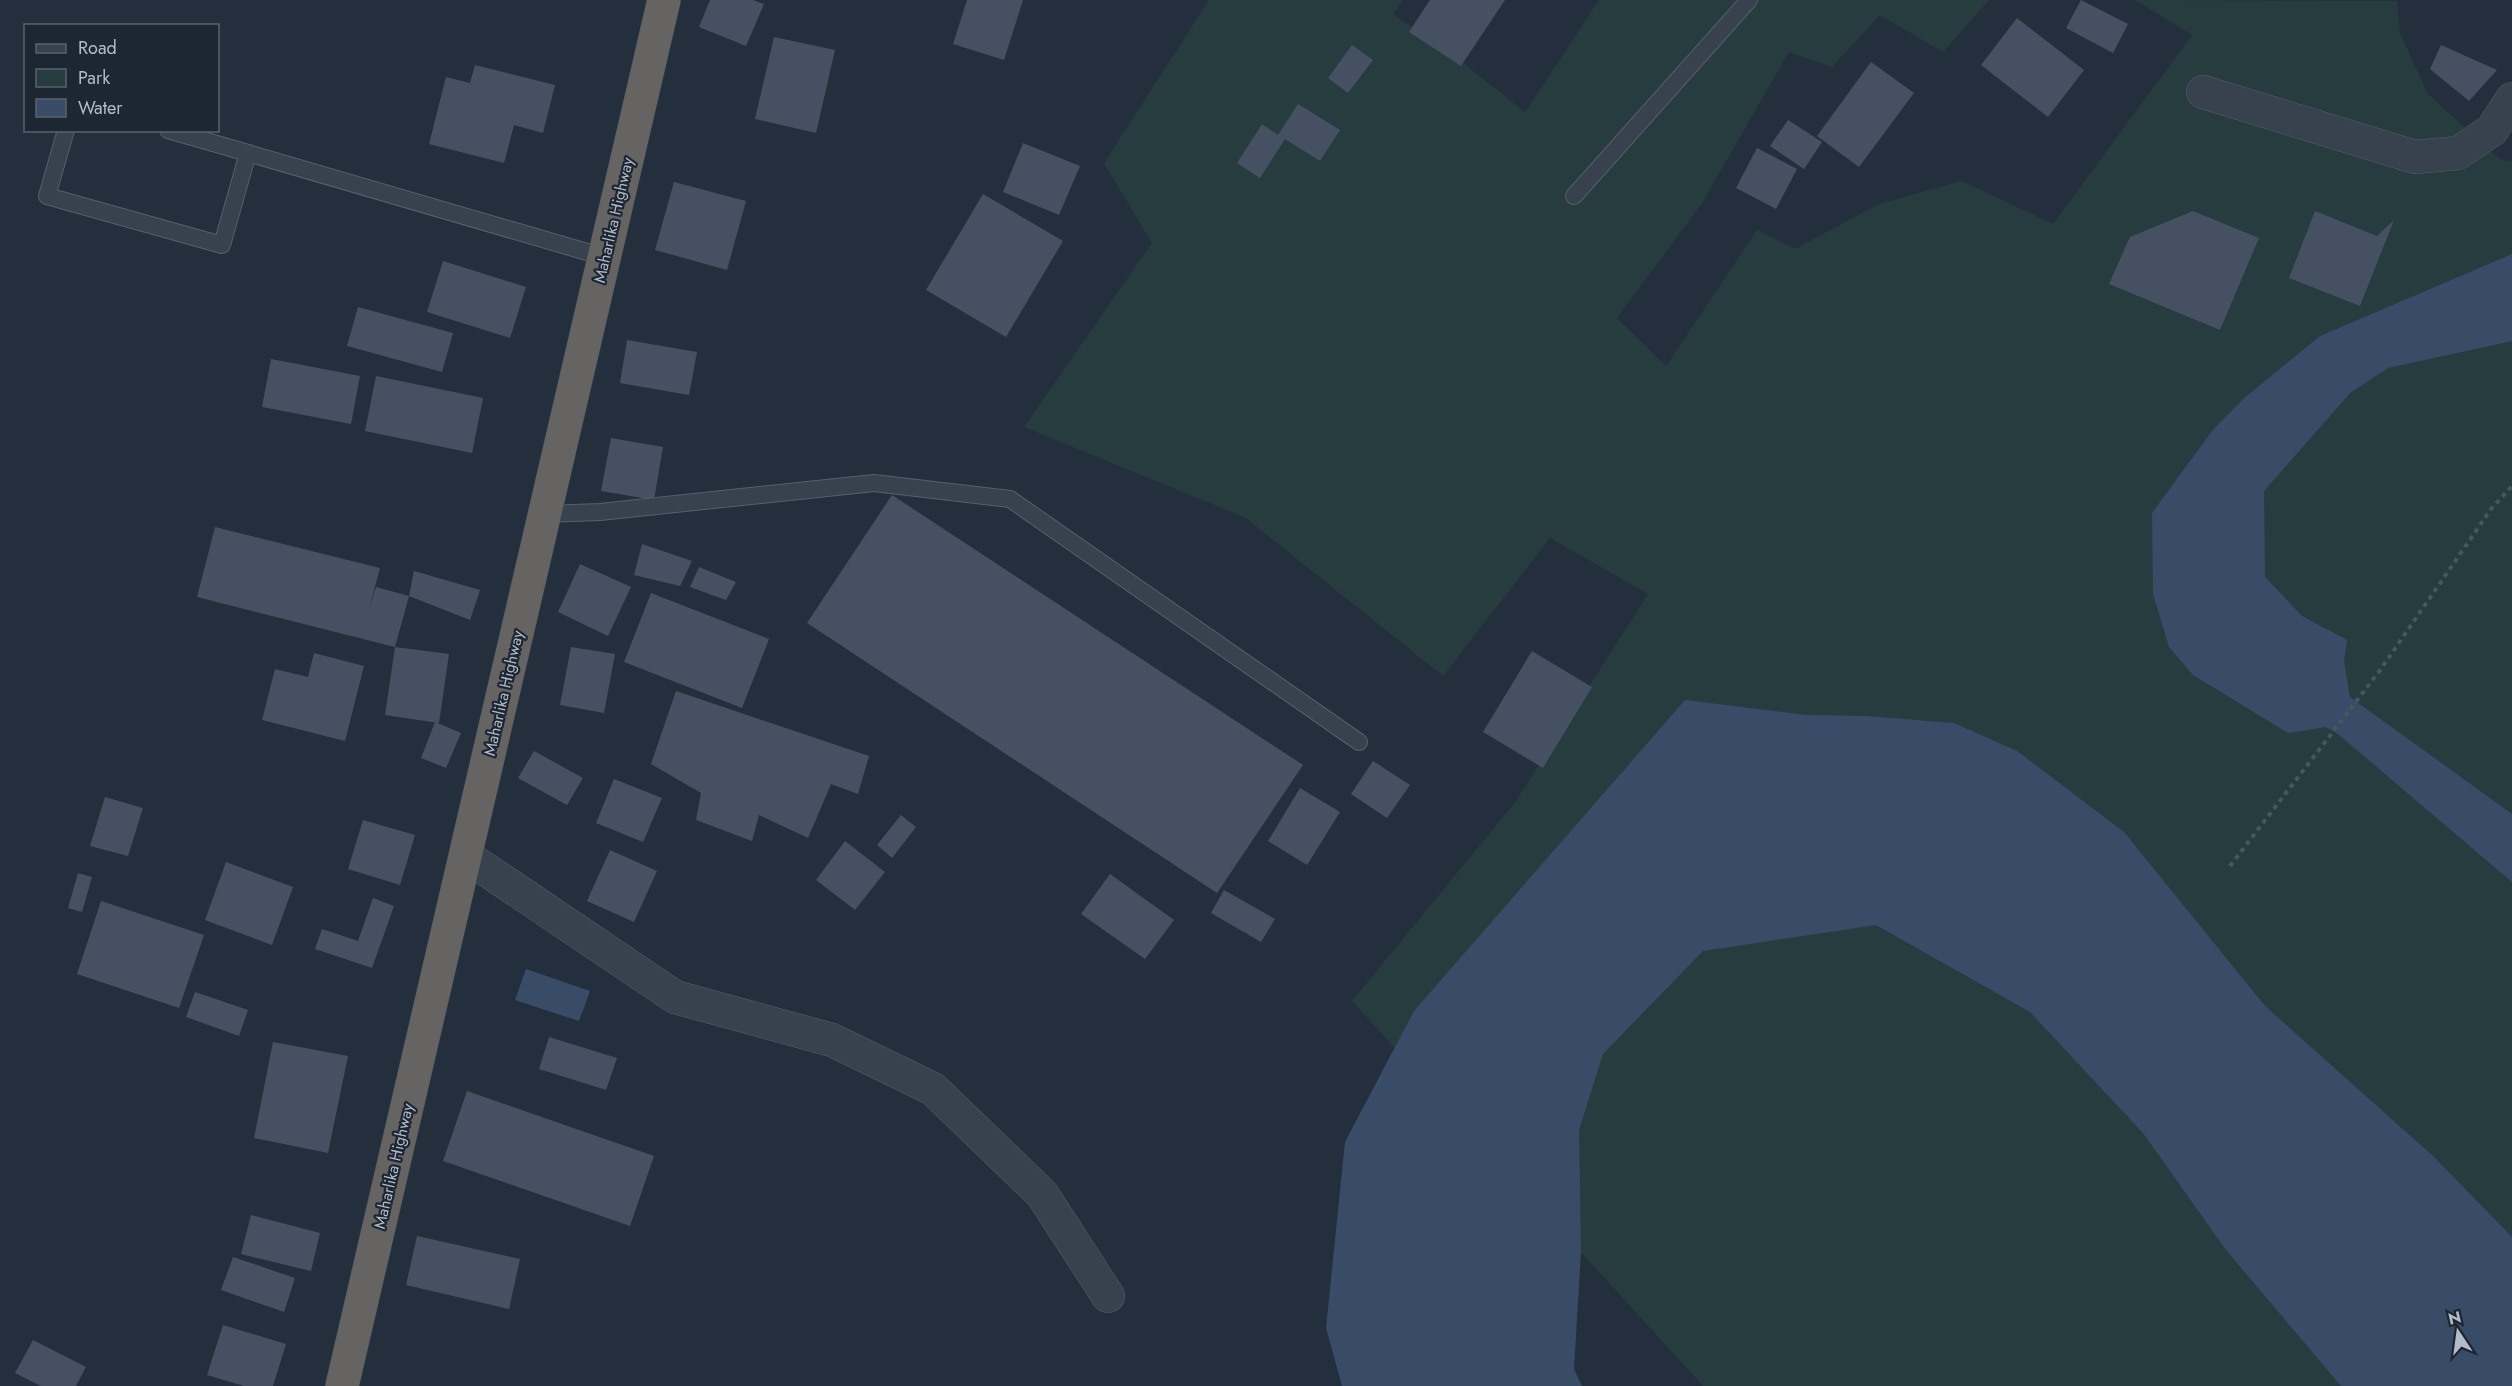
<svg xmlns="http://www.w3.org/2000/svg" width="2512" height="1386" font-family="Jost,sans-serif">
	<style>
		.green { fill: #263c3f }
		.water { fill: #394c67 }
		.building { fill: #455162 }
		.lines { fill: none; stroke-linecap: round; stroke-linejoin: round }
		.service-casing { stroke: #565f6c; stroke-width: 18 }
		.minor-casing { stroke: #565f6c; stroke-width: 34 }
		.trunk-casing { stroke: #434c59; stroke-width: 34 }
		.path { stroke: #44595c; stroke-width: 4; stroke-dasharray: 4.5 4.5; stroke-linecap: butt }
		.service { stroke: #38414e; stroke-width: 16 }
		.minor { stroke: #38414e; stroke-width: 33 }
		.trunk { stroke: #656462; stroke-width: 33 }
		.labels { text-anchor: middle; stroke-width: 4.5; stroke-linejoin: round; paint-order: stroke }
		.street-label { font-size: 16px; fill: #b4bcc9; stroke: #1d2633 }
	</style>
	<rect width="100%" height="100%" fill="#242f3e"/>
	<path class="green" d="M1209,0H1403L1393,14L1467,66L1525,112L1599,0H1989L1943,52L1880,15L1832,67L1789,52L1702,203L1617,318L1666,366L1757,230L1795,249L1879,204L1962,181L2053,224L2192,35L2135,0L2397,1L2400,33L2428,94L2501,160L2512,161V1386H1703L1352,1001L1516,801L1648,594L1550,538L1443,676L1246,518L1024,427L1152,243L1104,163Z"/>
	<path class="water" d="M2512,254V341L2388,368L2350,393L2264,491L2265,577L2302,616L2347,640L2344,661L2350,697L2512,814V882L2338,734L2326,727L2288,733L2193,675L2169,647L2153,594L2152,513L2212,431L2243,399L2320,336Z
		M1685,700L1807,715L1865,716L1954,723L2017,751L2124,832L2265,1006L2433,1156L2512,1237V1386H2341L2226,1250L2143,1133L2030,1012L1876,925L1703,951L1603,1054L1579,1130L1581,1252L1574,1369L1582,1386H1342L1326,1328L1345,1142L1414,1011Z
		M526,969L590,991L579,1021L515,1000Z"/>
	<path class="building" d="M710,0H753L764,4L746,46L699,27Z
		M967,0H1023L1004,60L953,44Z
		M1430,0H1505L1461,66L1409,32Z
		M2081,0L2128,24L2113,53L2066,28Z
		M2017,18L2084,70L2048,117L1981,65Z
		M774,37L835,50L816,133L755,119Z
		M1352,45L1373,60L1348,93L1328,78Z
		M2441,45L2497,70L2469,101L2430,69Z
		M1871,62L1914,93L1859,167L1817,136Z
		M475,65L555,85L543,133L514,125L504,163L429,144L446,77L470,83Z
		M1298,104L1340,130L1320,161L1285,139L1260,178L1237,163L1262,124L1278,135Z
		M1788,120L1822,142L1804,169L1770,146Z
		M1023,143L1080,166L1059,215L1003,192Z
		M1757,148L1797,169L1776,209L1736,188Z
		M674,182L746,201L727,270L655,250Z
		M983,194L1063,241L1006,337L926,290Z
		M2193,211L2259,238L2220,330L2109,284L2130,237Z
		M2315,211L2377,236L2394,220L2360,306L2289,278Z
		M443,261L526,287L510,338L427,312Z
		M358,307L453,333L442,372L347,346Z
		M627,340L697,352L689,395L620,383Z
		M271,359L360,376L351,424L262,407Z
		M376,376L483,398L472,453L365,431Z
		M611,438L663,447L654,500L601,491Z
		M892,495L1303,765L1217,893L807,623Z
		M215,527L380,568L369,609L376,587L409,596L395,647L197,597Z
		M642,544L692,561L680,586L634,575Z
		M580,564L631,587L608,636L558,612Z
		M699,567L736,582L726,600L690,587Z
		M414,571L480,590L470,620L409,596Z
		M651,593L769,639L742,708L624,662Z
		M395,647L449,654L439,723L385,715Z
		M571,647L615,654L604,713L560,705Z
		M1532,651L1592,687L1543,768L1483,732Z
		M314,653L364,666L345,741L262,720L275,669L308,677Z
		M676,691L869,756L858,794L831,784L808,838L759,815L752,841L696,820L701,793L651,764Z
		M435,722L461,733L446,768L421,758Z
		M534,751L583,778L567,805L518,778Z
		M1373,761L1410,785L1387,818L1351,794Z
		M614,779L662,798L643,842L596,823Z
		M1300,788L1340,812L1307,865L1268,841Z
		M105,797L143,808L128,856L90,846Z
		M901,815L916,827L892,858L877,845Z
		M363,820L415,835L400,885L348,869Z
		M845,841L885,872L855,910L816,880Z
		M610,850L657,871L634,922L587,901Z
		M226,862L293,887L272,945L205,920Z
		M78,873L92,877L82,912L68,908Z
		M1110,874L1174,920L1145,959L1081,914Z
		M1224,890L1275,919L1261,942L1211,913Z
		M373,898L394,906L372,968L315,949L322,929L358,941Z
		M101,901L204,935L179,1008L77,974Z
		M195,992L248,1010L239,1036L186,1017Z
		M549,1037L617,1058L606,1090L539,1069Z
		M273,1042L348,1056L328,1153L254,1138Z
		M467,1091L654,1156L630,1226L443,1161Z
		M251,1215L320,1233L311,1271L241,1254Z
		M417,1236L520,1259L509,1309L406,1285Z
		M233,1257L295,1278L284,1312L221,1290Z
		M223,1325L286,1344L273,1386H244L207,1375Z
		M33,1340L86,1367L76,1386H41L15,1373Z"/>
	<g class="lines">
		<defs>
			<path id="service" d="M66,130L47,196L222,245L248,153L168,130
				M248,153L604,257
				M1574,196L1749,0
				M545,514L600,512L874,483L1010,499L1359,742"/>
			<path id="minor" d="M2203,92L2415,157L2458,153L2492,130L2512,99
				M466,856L675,997L832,1040L933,1089L1042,1194L1108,1296"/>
			<path id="trunk" d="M342,1386L664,0"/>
		</defs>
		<use href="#service" class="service-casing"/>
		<use href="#minor" class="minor-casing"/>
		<use href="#trunk" class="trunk-casing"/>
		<path class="path" d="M2230,866L2381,669L2491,509L2512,486"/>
		<use href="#service" class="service"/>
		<use href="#minor" class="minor"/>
		<use href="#trunk" class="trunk"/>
	</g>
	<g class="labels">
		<g class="street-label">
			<text transform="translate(613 220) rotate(-77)" y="6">Maharlika Highway</text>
			<text transform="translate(503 693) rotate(-77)" y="6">Maharlika Highway</text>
			<text transform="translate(393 1166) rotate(-77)" y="6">Maharlika Highway</text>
		</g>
	</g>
	<rect x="24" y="24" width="195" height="108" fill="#1d2633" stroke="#59626f" stroke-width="1.5"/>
	<rect x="36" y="44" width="30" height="9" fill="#38414e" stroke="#59626f" stroke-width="1.5"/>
	<text x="78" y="54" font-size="18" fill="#b4bcc9">Road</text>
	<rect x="36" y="69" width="30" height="18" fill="#263c3f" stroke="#59626f" stroke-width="1.5"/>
	<text x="78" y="84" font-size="18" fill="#b4bcc9">Park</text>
	<rect x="36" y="99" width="30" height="18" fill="#394c67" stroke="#59626f" stroke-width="1.5"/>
	<text x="78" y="114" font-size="18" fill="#b4bcc9">Water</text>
	<g transform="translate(2458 1332) rotate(347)" stroke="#1d2633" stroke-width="4.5" paint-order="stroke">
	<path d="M0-4.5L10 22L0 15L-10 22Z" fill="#b4bcc9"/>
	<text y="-9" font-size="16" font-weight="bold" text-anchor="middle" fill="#b4bcc9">N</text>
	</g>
</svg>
